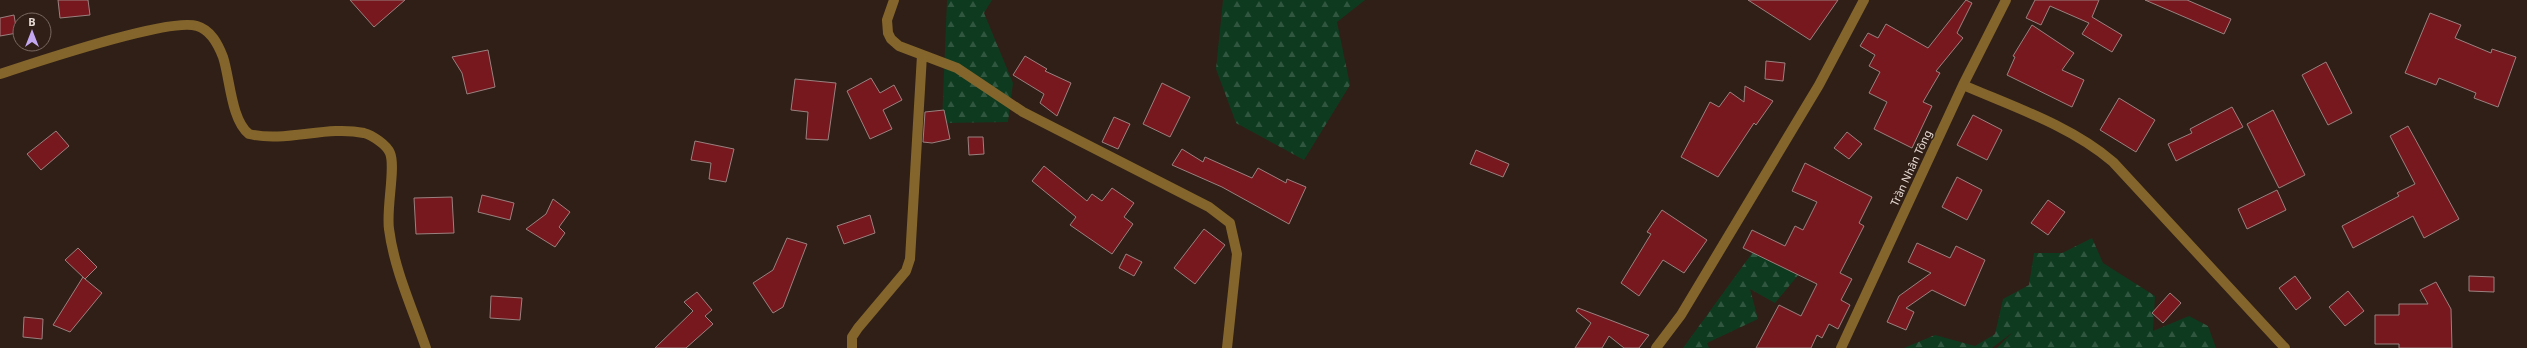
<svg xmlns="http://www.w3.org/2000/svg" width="2527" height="348" font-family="'Noto Sans',sans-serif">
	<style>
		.forest { fill: url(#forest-firs) }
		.building { fill: #77181f; stroke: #9a817f }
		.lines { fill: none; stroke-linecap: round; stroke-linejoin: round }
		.minor { stroke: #84662c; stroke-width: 10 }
		.labels { text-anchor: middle; stroke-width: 3; stroke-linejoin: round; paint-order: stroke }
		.street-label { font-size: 11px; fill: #e5d9d3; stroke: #301f16 }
	</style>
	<defs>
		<pattern id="forest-firs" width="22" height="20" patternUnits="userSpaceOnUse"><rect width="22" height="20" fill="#0e3a20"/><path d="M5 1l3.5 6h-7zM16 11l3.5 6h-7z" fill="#315640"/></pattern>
	</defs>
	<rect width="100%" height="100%" fill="#301f16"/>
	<path class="forest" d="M947,0H992L984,13L1013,83L1008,122L942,123Z
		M1223,0H1365L1337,22L1350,85L1304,160L1236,123L1216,69Z
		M2092,238L2103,263L2155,296L2153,331L2189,316L2208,326L2216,348H1997L2013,332L1992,348H1904L1935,335L1975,346L1995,334L2003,299L2029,285L2034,253H2062Z
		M1758,245L1799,274L1775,303L1750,289L1758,319L1707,343L1709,348H1683Z"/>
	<path class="building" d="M58,0H88L90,15L60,18Z
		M350,0H405L374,27Z
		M1748,0H1838L1810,40Z
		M1966,0L1972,3L1957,33L1963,38L1936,71L1940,73L1923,102L1932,106L1912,148L1874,129L1887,102L1869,93L1880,72L1869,66L1875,55L1860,46L1868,33L1878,38L1886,24L1928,48Z
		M2035,0H2099L2092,17L2122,35L2112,52L2082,34L2089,23L2050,6L2041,25L2026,18Z
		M2145,0H2187L2231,19L2224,34Z
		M2430,13L2461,25L2455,38L2491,53L2492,49L2516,57L2498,107L2474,98L2476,93L2439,78L2436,85L2405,73Z
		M14,15L17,33L0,36V18Z
		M2032,25L2074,53L2062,70L2084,80L2072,107L2007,75L2015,57L2013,56Z
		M488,50L495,87L467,94L462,73L452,57Z
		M1025,56L1047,69L1045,71L1071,83L1057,116L1040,103L1044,94L1013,75Z
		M1766,61L1785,63L1783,81L1765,79Z
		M2326,62L2352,113L2328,125L2302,75Z
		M871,78L880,93L894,85L902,100L883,110L892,129L870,139L847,91Z
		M795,79L836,83L828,140L806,139L808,112L791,110Z
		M1162,83L1190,97L1170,137L1143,124Z
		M1745,86L1773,101L1756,125L1754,123L1718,177L1681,157L1710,102L1719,107L1730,92L1744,102Z
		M2119,98L2155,120L2136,152L2100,130Z
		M2232,107L2243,127L2176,161L2168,144L2192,133L2190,129Z
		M944,110L950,139L932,143L923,142L925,112Z
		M2273,110L2305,175L2279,188L2247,124Z
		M1973,115L2002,130L1987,160L1957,145Z
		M1114,117L1130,124L1118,149L1102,142Z
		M2408,126L2459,219L2424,238L2413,216L2353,248L2342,226L2399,196L2397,193L2415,184L2390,136Z
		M56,131L69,146L41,170L27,154Z
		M1847,132L1862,144L1849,159L1834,148Z
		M968,137H983L984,154L969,155Z
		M695,141L734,149L726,182L709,179L711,163L691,160Z
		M1182,149L1203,162L1205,157L1252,178L1258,168L1286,183L1287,179L1306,187L1289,224L1222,187L1172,165Z
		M1476,150L1509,164L1503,177L1470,164Z
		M1805,163L1872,197L1859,223L1864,226L1840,273L1852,279L1841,300L1850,305L1838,329L1829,324L1822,338L1817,335L1811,348H1756L1779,305L1801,316L1817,284L1743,248L1752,230L1785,246L1795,226L1803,230L1817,202L1792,191Z
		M1044,166L1087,201L1092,194L1102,201L1112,188L1134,203L1124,217L1133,224L1112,254L1070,225L1076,217L1032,181Z
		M1957,177L1982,190L1967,220L1942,207Z
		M2277,190L2286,210L2247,229L2238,209Z
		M482,195L514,203L510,220L478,212Z
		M452,197L454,233L416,234L414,198Z
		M553,199L570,212L559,227L565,233L555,247L526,229L546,214Z
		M2048,200L2065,212L2048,235L2031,223Z
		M1662,210L1707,240L1684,273L1663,260L1639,296L1621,283L1651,234L1647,232Z
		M870,215L875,233L844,244L837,226Z
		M1204,229L1225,245L1195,284L1174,268Z
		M787,238L807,244L783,307L773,313L753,283L773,270Z
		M1917,243L1950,258L1956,246L1985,260L1965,306L1932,290L1906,308L1914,312L1906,330L1887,322L1899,296L1931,273L1908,262Z
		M78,248L97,267L85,279L102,293L70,332L53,325L83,277L85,279L65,260Z
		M1126,254L1142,262L1134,276L1119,268Z
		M2295,276L2311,298L2296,310L2279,288Z
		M2469,276L2494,277V292L2469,291Z
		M2436,282L2451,309L2452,348H2399V344H2375V315H2399V304H2428L2420,290Z
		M2348,291L2364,311L2345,326L2329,307Z
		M697,292L712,310L705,316L713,324L686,348H655L693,311L684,302Z
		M2170,293L2181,303L2163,323L2152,313Z
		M491,296L522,298L520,320L490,318Z
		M1578,308L1610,320L1649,335L1639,348H1624L1609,336L1602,348H1575L1591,323L1576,311Z
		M24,317L43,319L42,339L23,337Z"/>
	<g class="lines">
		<path class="minor" d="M894,0L887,20L888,33L891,39L899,46L957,68L1023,112L1209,207L1230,223L1237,254L1227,348
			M0,74C34,63 169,17 197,26C211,30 218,44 223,57C230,78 231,120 249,134C286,143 326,125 364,133C372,135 387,145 390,153C396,167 386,208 389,229C394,269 413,310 426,348
			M1963,85C2014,107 2071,126 2113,162L2285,348
			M852,348V337L858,328L906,271L910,259L922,55
			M1656,348L1681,315L1819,85L1864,0
			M1841,348L1963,85L2006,0"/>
	</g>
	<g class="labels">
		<g class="street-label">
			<text transform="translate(1911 168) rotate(-65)" y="4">Trần Nhân Tông</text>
		</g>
	</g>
	<g transform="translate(32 32)"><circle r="19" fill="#301f16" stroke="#786962"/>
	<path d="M0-3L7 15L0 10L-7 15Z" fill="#c4a7f1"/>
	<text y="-6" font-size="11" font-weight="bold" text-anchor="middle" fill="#e5d9d3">B</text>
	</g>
</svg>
